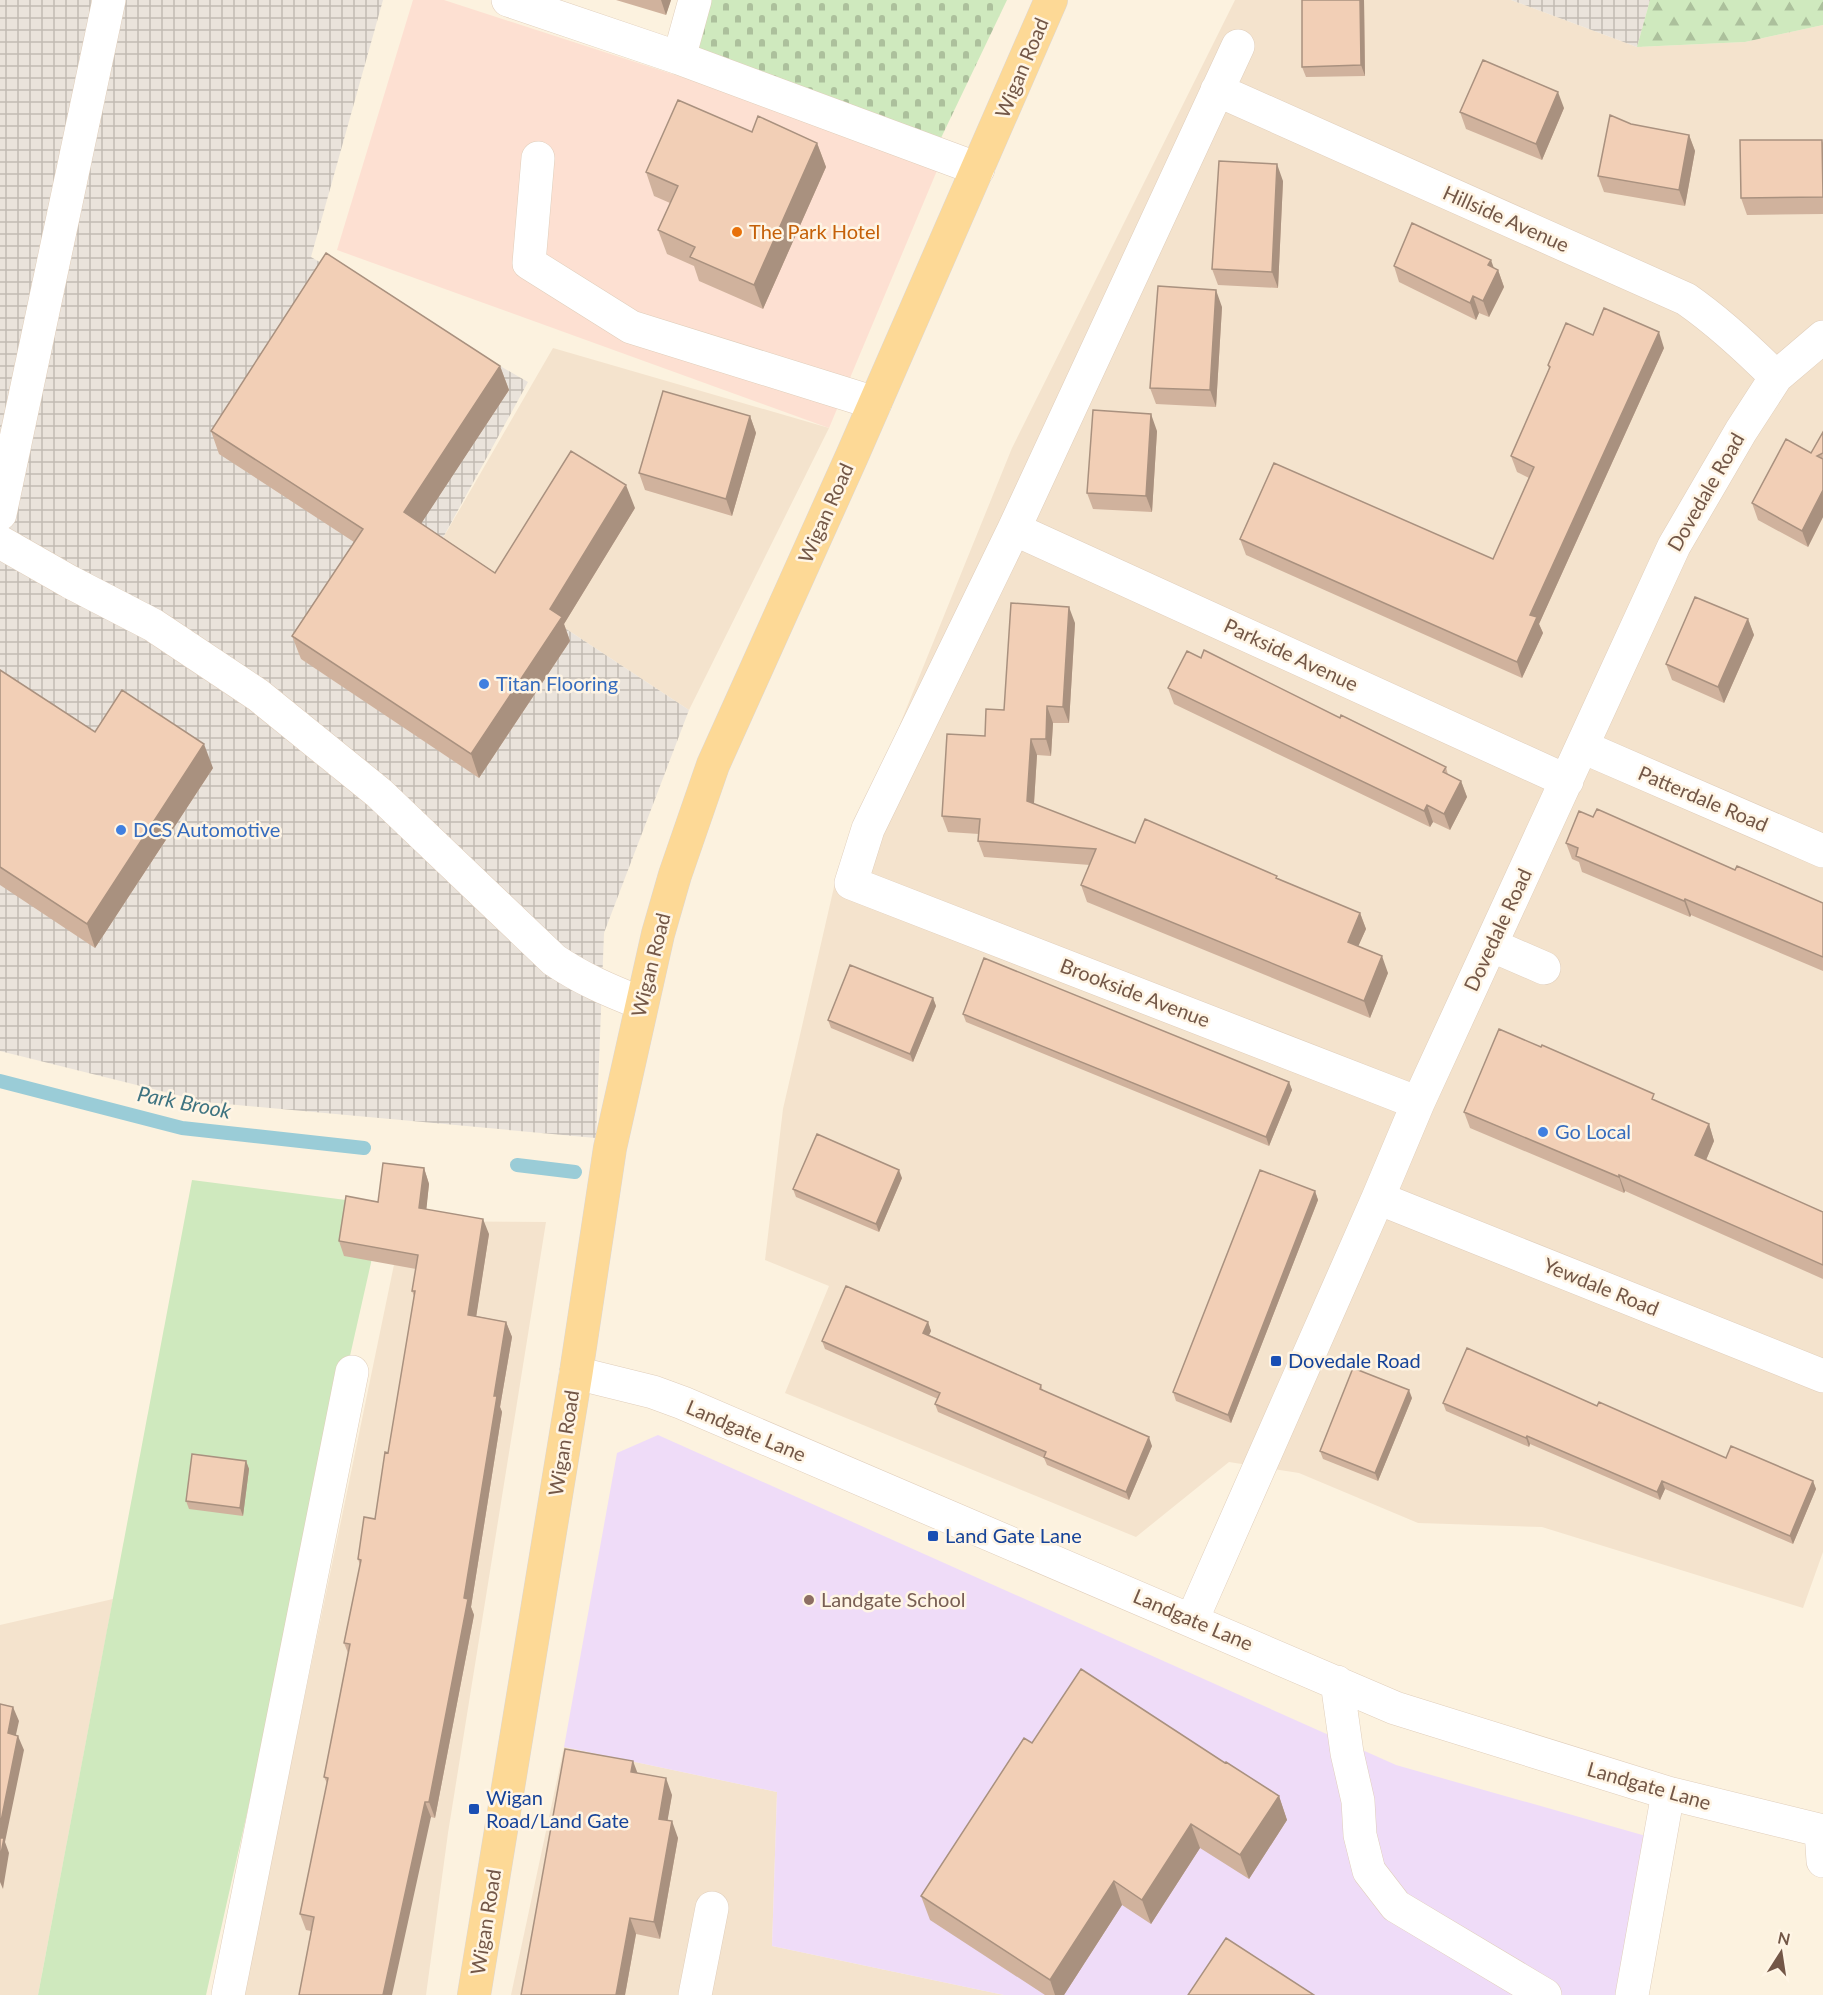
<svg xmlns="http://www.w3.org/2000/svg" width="1823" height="1995" font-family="Lato,sans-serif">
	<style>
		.residential { fill: #f4e3cd }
		.commercial { fill: #fde0d2 }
		.industrial { fill: url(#industrial-grid) }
		.education { fill: #efdcf8 }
		.forest { fill: url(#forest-firs) }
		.cemetery { fill: url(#cemetery-stones) }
		.garden { fill: #cfe9be }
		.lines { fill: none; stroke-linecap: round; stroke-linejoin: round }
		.stream { stroke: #9accd7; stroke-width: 14 }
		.minor-casing { stroke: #e0cebb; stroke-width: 34 }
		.major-casing { stroke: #ddd7d3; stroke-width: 34 }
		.minor { stroke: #fff; stroke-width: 33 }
		.major { stroke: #fdd996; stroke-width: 33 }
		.wall { fill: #d0b29d }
		.shaded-wall { fill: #a9917f }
		.building { fill: #f2cfb6; stroke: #a9917f; stroke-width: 1.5 }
		.food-dot { fill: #e8710a; stroke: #fff5e5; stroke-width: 2 }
		.shop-dot { fill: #3f7fe0; stroke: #fff5e5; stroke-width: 2 }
		.transit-dot { fill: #1a4fb4; stroke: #fff5e5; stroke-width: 2 }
		.education-dot { fill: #8d6e63; stroke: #fff5e5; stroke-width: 2 }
		.labels { text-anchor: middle; stroke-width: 5; stroke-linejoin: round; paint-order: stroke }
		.street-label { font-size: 20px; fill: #735747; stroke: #fff5e5 }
		.food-label { font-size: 20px; fill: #c56008; stroke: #fff5e5; text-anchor: start }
		.shop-label { font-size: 20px; fill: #366cbe; stroke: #fff5e5; text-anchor: start }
		.transit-label { font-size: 20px; fill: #164399; stroke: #fff5e5; text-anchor: start }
		.education-label { font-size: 20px; fill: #785e54; stroke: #fff5e5; text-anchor: start }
		.water-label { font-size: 21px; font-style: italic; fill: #3e7380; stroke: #fff5e5 }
	</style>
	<defs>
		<pattern id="industrial-grid" width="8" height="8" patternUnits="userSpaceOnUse" patternTransform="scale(1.5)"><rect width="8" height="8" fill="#eae3db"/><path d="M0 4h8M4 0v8" fill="none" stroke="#c2bbb3"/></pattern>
		<pattern id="forest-firs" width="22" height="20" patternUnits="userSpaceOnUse" patternTransform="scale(1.5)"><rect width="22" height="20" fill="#cfe9be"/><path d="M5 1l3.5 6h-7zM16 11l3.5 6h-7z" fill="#acc09c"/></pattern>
		<pattern id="cemetery-stones" width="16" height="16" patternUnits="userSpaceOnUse" patternTransform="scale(1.5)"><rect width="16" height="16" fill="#cfe9be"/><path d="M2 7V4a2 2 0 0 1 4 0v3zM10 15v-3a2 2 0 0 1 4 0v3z" fill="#acc09c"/></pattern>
	</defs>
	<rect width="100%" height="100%" fill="#fcf2df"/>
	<path class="residential" d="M1235,0H1511L1637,47L1745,42L1823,25V1552L1803,1608L1542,1527L1418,1523L1299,1473L1229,1462L1136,1537L785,1393L829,1286L765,1260L783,1109L834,887L1012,448Z
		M553,348L829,428L689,710L439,545Z
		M403,1221L546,1222L448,1833L426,1995H243Z
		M113,1599L38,1995H0V1625Z
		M564,1747L777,1792L772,1946L1004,1995H511Z"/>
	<path class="commercial" d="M413,0H444L941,161L829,428L337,250Z"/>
	<path class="industrial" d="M0,0H383L311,257L528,382L439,545L689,710L604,933L596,1138L205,1102L0,1051Z
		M1511,0H1650L1637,47Z"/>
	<path class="education" d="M658,1435L1396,1765L1674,1844L1645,1995H1004L772,1946L777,1792L564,1747L617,1453Z"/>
	<path class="forest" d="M1650,0H1823V25L1745,42L1637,47Z"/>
	<path class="cemetery" d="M702,0H1007L941,138L690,45Z"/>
	<path class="garden" d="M192,1180L384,1205L206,1995H38Z"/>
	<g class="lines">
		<path class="stream" d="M0,1081L182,1128L364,1148
			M517,1165L575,1172"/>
		<defs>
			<path id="minor" d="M508,0L679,58L978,169
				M1238,46L1014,529L868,829L851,883L1418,1103
				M679,58L695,0
				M1217,90L1686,299C1719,322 1747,348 1776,377
				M538,158L529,263L631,327L875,403
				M0,514L109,0
				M1014,529L1567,781
				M0,542L70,582L153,625L258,695L379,793L554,960C582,979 610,991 641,1003
				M1583,747L1823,851
				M1491,945L1544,968
				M1378,1198L1823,1376
				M576,1373L653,1392L683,1403L1395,1708L1668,1793L1823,1831
				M1192,1620L1378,1198L1418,1103L1674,546L1741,431L1776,377L1823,337
				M1337,1682L1347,1753L1358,1801L1360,1835L1369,1871L1396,1906L1545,1995
				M1821,1831L1823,1861
				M228,1995L352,1372
				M695,1995L712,1908
				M1632,1995L1668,1793"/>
			<path id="major" d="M474,1995L576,1373L610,1148L658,934L675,875L713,765L852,456L1051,0"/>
		</defs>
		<use href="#minor" class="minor-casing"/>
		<use href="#major" class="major-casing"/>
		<use href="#minor" class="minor"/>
		<use href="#major" class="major"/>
	</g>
	<path class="wall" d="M616,0H671L666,15Z
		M1364,0L1365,76L1306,77L1302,67Z
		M1564,108L1542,160L1466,129L1460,112Z
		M1631,124L1689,135L1695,151L1685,206L1604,192L1598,176Z
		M752,132L817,143L826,167L763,309L699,281L694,266L667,254L658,230L670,203L654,196L646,172Z
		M1823,142V214L1747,215L1741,198Z
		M1283,181L1278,288L1218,285L1212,269Z
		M1394,266L1494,268L1498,270L1504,287L1489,317L1479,313L1476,320L1399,282Z
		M1222,307L1216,407L1156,404L1150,388Z
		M1593,335L1664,348L1539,624L1543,633L1522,678L1246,555L1240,539L1493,559L1529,478L1517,472L1511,456L1549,369L1548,365Z
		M500,366L509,390L421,523L495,573L635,508L564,624L570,641L479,778L301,659L292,636L354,542L219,454L211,431Z
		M750,416L756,433L732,516L645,490L639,473Z
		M1157,431L1152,512L1093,509L1087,493Z
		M1823,432V517L1808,547L1758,520L1752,503L1811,453Z
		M1748,619L1754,635L1724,703L1672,680L1666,664Z
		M1075,623L1069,723H1053L1051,756L1037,755L1034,804L1135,843L1278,879L1360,913L1366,929L1358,946L1388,973L1370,1018L1087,902L1081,885L1090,865L984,857L978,841L979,834L948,832L942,816L985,736Z
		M1201,658L1340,718L1446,767L1448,775L1461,781L1467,797L1450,830L1433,822L1430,827L1174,704L1168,688Z
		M0,670L95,732L213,768L95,948L0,885Z
		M1593,817L1823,903V971L1691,915L1690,917L1582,872L1579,862L1572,859L1566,843Z
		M933,998L936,1006L913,1062L831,1028L828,1020Z
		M963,1014L1289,1082L1292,1090L1269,1146L966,1022Z
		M1656,1101L1709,1124L1714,1141L1706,1160L1823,1212V1279L1625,1191L1624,1193L1470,1128L1464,1112Z
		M424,1168L429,1184L426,1209L489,1234L476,1316L506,1322L512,1337L500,1407L502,1412L471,1607L474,1615L435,1818L431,1817L311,1931L306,1930L300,1914L327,1783L324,1777L348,1653L344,1643L360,1565L358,1559L375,1519L388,1453L414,1296L412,1291L416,1269L344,1256L339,1241L378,1202Z
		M902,1178L879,1232L796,1197L793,1189Z
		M1315,1191L1318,1200L1231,1423L1176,1401L1173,1392Z
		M928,1322L931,1331L929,1335L1041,1385L1043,1391L1152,1446L1129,1500L1047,1465L1044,1458L938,1412L935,1404L938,1399L825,1349L822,1341Z
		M1412,1398L1378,1481L1323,1459L1320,1451Z
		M1443,1403L1597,1406L1726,1458L1813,1481L1816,1489L1793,1544L1665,1489L1660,1500L1530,1444L1529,1447L1446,1411Z
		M246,1461L249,1469L243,1516L189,1509L186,1501Z
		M1032,1743L1225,1763L1279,1796L1287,1820L1249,1879L1200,1848L1151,1924L1122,1905L1064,1995H1045L930,1920L921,1896Z
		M637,1773L672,1795L667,1821L678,1838L660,1939L636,1934L625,1995Z"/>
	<path class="shaded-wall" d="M661,0H671L666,15Z
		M1360,0H1364L1365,76L1361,65Z
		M1558,92L1564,108L1542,160L1536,144Z
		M1689,135L1695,151L1685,206L1679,190Z
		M817,143L826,167L763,309L754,285Z
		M1277,164L1283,181L1278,288L1272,272Z
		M1491,260L1496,274L1498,270L1504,287L1489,317L1483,301L1488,265Z
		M1216,290L1222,307L1216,407L1210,390Z
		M1473,296L1479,313L1476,320L1470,303Z
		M1659,332L1664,348L1539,624L1543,633L1522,678L1517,662L1530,615Z
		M500,366L509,390L413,536L404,512Z
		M1151,414L1157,431L1152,512L1146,496Z
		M750,416L756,433L732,516L726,499Z
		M626,485L635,508L564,624L570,641L479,778L471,754L550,609Z
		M1823,490V517L1808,547L1802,531Z
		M1069,607L1075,623L1069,723L1063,707Z
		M1748,619L1754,635L1724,703L1718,687Z
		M1047,706L1053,723L1051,756L1046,739Z
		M1031,739L1037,755L1033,818L1027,801Z
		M204,744L213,768L95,948L87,924Z
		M1461,781L1467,797L1450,830L1444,814Z
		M1427,805L1433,822L1430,827L1424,811Z
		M1685,899L1691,915L1690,917L1684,901Z
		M1360,913L1366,929L1353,958L1348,942Z
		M1382,956L1388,973L1370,1018L1364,1001Z
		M933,998L936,1006L913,1062L910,1054Z
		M1289,1082L1292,1090L1269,1146L1266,1137Z
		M1709,1124L1714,1141L1701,1172L1695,1155Z
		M424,1168L429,1184L425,1223L419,1208Z
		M899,1170L902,1178L879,1232L876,1224Z
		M1619,1175L1625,1191L1624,1193L1619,1177Z
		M1315,1191L1318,1200L1231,1423L1228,1415Z
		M483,1219L489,1234L474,1331L468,1315Z
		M506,1322L512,1337L500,1407L502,1412L471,1607L474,1615L435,1818L429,1802Z
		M928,1322L931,1331L926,1341L923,1333Z
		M1409,1390L1412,1398L1378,1481L1375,1473Z
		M1527,1436L1530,1444L1529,1447L1526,1438Z
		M1149,1437L1152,1446L1129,1500L1126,1492Z
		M246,1461L249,1469L243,1516L240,1508Z
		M1662,1481L1665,1489L1660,1500L1657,1492Z
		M1813,1481L1816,1489L1793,1544L1790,1536Z
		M13,1707L19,1721L13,1748L8,1733Z
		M18,1736L24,1750L5,1842L9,1853L3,1889L0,1882V1826Z
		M633,1761L639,1777L631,1772Z
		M666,1778L672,1795L665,1835L659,1819Z
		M1279,1796L1287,1820L1249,1879L1240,1855Z
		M425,1802L431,1817L392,1995H383Z
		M672,1821L678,1838L660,1939L654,1922Z
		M1191,1824L1200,1848L1151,1924L1142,1900Z
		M1114,1881L1122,1905L1064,1995H1055L1050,1980Z
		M630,1918L636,1934L625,1995H616Z"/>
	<path class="building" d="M1302,0H1360L1361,65L1302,67Z
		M1483,60L1558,92L1536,144L1460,112Z
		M678,100L752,132L758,116L817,143L754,285L690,257L695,247L658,230L678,186L646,172Z
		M1610,115L1631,124L1689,135L1679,190L1598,176Z
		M1740,140H1822L1823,197L1741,198Z
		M1219,161L1277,164L1272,272L1212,269Z
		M1412,223L1491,260L1488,265L1498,270L1483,301L1473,296L1470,303L1394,266Z
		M326,253L500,366L404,512L495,573L571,451L626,485L550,609L562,617L471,754L292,636L363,529L211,431Z
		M1158,286L1216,290L1210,390L1150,388Z
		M1604,308L1659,332L1530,615L1537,617L1517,662L1240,539L1274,463L1493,559L1534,467L1511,456L1550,367L1548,365L1566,323L1593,335Z
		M663,391L750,416L726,499L639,473Z
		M1093,410L1151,414L1146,496L1087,493Z
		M1823,432V453L1817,456L1823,459V490L1802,531L1752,503L1786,439L1811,453Z
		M1695,597L1748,619L1718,687L1666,664Z
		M1011,603L1069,607L1063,707L1047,706L1046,739H1031L1027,801L1135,843L1145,819L1277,876L1276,878L1360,913L1348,942L1382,956L1364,1001L1081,885L1096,849L978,841L980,819L942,816L947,734L985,736L986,709L1004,710Z
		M1204,650L1340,718L1341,715L1446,767L1443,772L1461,781L1444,814L1427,805L1424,811L1168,688L1187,651L1201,658Z
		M0,670L95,732L122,690L204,744L87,924L0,867Z
		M1597,809L1735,870L1737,866L1823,903V957L1685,899L1684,901L1576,856L1578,848L1566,843L1579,811L1593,817Z
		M984,958L1289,1082L1266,1137L963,1014Z
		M850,965L933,998L910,1054L828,1020Z
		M1499,1029L1541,1047L1542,1045L1654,1094L1652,1099L1709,1124L1695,1155L1823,1212V1265L1619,1175V1177L1464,1112Z
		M817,1134L899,1170L876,1224L793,1189Z
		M383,1163L424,1168L419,1208L483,1219L468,1315L506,1322L494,1396H497L464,1598L468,1599L429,1802H425L383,1995H299L314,1917L300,1914L328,1778L324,1777L350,1644L344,1643L361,1560L358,1559L364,1517L375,1519L385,1452L388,1453L415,1291H412L418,1255L339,1241L346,1196L378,1202Z
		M1260,1170L1315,1191L1228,1415L1173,1392Z
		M846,1286L928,1322L923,1333L1041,1385L1040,1389L1149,1437L1126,1492L1044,1457L1046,1452L935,1404L940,1393L822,1341Z
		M1467,1348L1597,1406L1599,1402L1726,1458L1731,1446L1813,1481L1790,1536L1662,1481L1657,1492L1527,1436L1526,1438L1443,1403Z
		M1353,1368L1409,1390L1375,1473L1320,1451Z
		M192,1454L246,1461L240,1508L186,1501Z
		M1081,1669L1225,1763L1226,1762L1279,1796L1240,1855L1191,1824L1142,1900L1114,1881L1050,1980L921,1896L1024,1738L1032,1743Z
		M0,1704L13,1707L8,1733L18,1736L0,1826Z
		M565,1749L633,1761L631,1772L666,1778L659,1819L672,1821L654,1922L630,1918L616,1995H521Z
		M0,1838H4L0,1859Z
		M1226,1938L1314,1995H1188Z"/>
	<circle class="food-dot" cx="737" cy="232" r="6"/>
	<g class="shop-dot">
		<circle cx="484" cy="684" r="6"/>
		<circle cx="121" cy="830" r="6"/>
		<circle cx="1543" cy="1132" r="6"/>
	</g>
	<g class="transit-dot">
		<rect x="1270" y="1355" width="12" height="12" rx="3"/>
		<rect x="927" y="1530" width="12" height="12" rx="3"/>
		<rect x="468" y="1803" width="12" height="12" rx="3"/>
	</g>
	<circle class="education-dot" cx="809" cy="1600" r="6"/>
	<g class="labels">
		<g class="street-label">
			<text transform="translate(1022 68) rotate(-67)" y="7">Wigan Road</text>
			<text transform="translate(1506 219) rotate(24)" y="7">Hillside Avenue</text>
			<text transform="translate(1706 492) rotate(-60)" y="7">Dovedale Road</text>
			<text transform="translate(826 513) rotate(-66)" y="7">Wigan Road</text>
			<text transform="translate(1291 655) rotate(25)" y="7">Parkside Avenue</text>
			<text transform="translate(1703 799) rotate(23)" y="7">Patterdale Road</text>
			<text transform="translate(1498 930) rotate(-65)" y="7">Dovedale Road</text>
			<text transform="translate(651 965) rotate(-76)" y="7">Wigan Road</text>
			<text transform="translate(1135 993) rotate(21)" y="7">Brookside Avenue</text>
			<text transform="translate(1601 1287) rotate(22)" y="7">Yewdale Road</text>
			<text transform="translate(746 1431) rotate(23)" y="7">Landgate Lane</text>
			<text transform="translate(564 1443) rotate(-81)" y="7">Wigan Road</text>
			<text transform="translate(1193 1620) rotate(23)" y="7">Landgate Lane</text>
			<text transform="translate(1649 1786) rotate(16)" y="7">Landgate Lane</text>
			<text transform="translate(486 1922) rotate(-81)" y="7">Wigan Road</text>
		</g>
		<g class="food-label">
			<text x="749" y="239">The Park Hotel</text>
		</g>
		<g class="shop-label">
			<text x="496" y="691">Titan Flooring</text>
			<text x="133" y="837">DCS Automotive</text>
			<text x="1555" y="1139">Go Local</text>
		</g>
		<g class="transit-label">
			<text x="1288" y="1368">Dovedale Road</text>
			<text x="945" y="1543">Land Gate Lane</text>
			<text x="486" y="1805">Wigan<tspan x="486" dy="23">Road/Land Gate</tspan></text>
		</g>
		<g class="education-label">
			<text x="821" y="1607">Landgate School</text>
		</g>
		<g class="water-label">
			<text transform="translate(184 1103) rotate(11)" y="7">Park Brook</text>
		</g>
	</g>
	<g transform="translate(1781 1953) rotate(12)" stroke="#fff5e5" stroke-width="4.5" paint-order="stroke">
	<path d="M0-4.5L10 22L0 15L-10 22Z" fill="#735747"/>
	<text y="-9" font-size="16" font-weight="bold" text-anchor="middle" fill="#735747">N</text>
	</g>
</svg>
